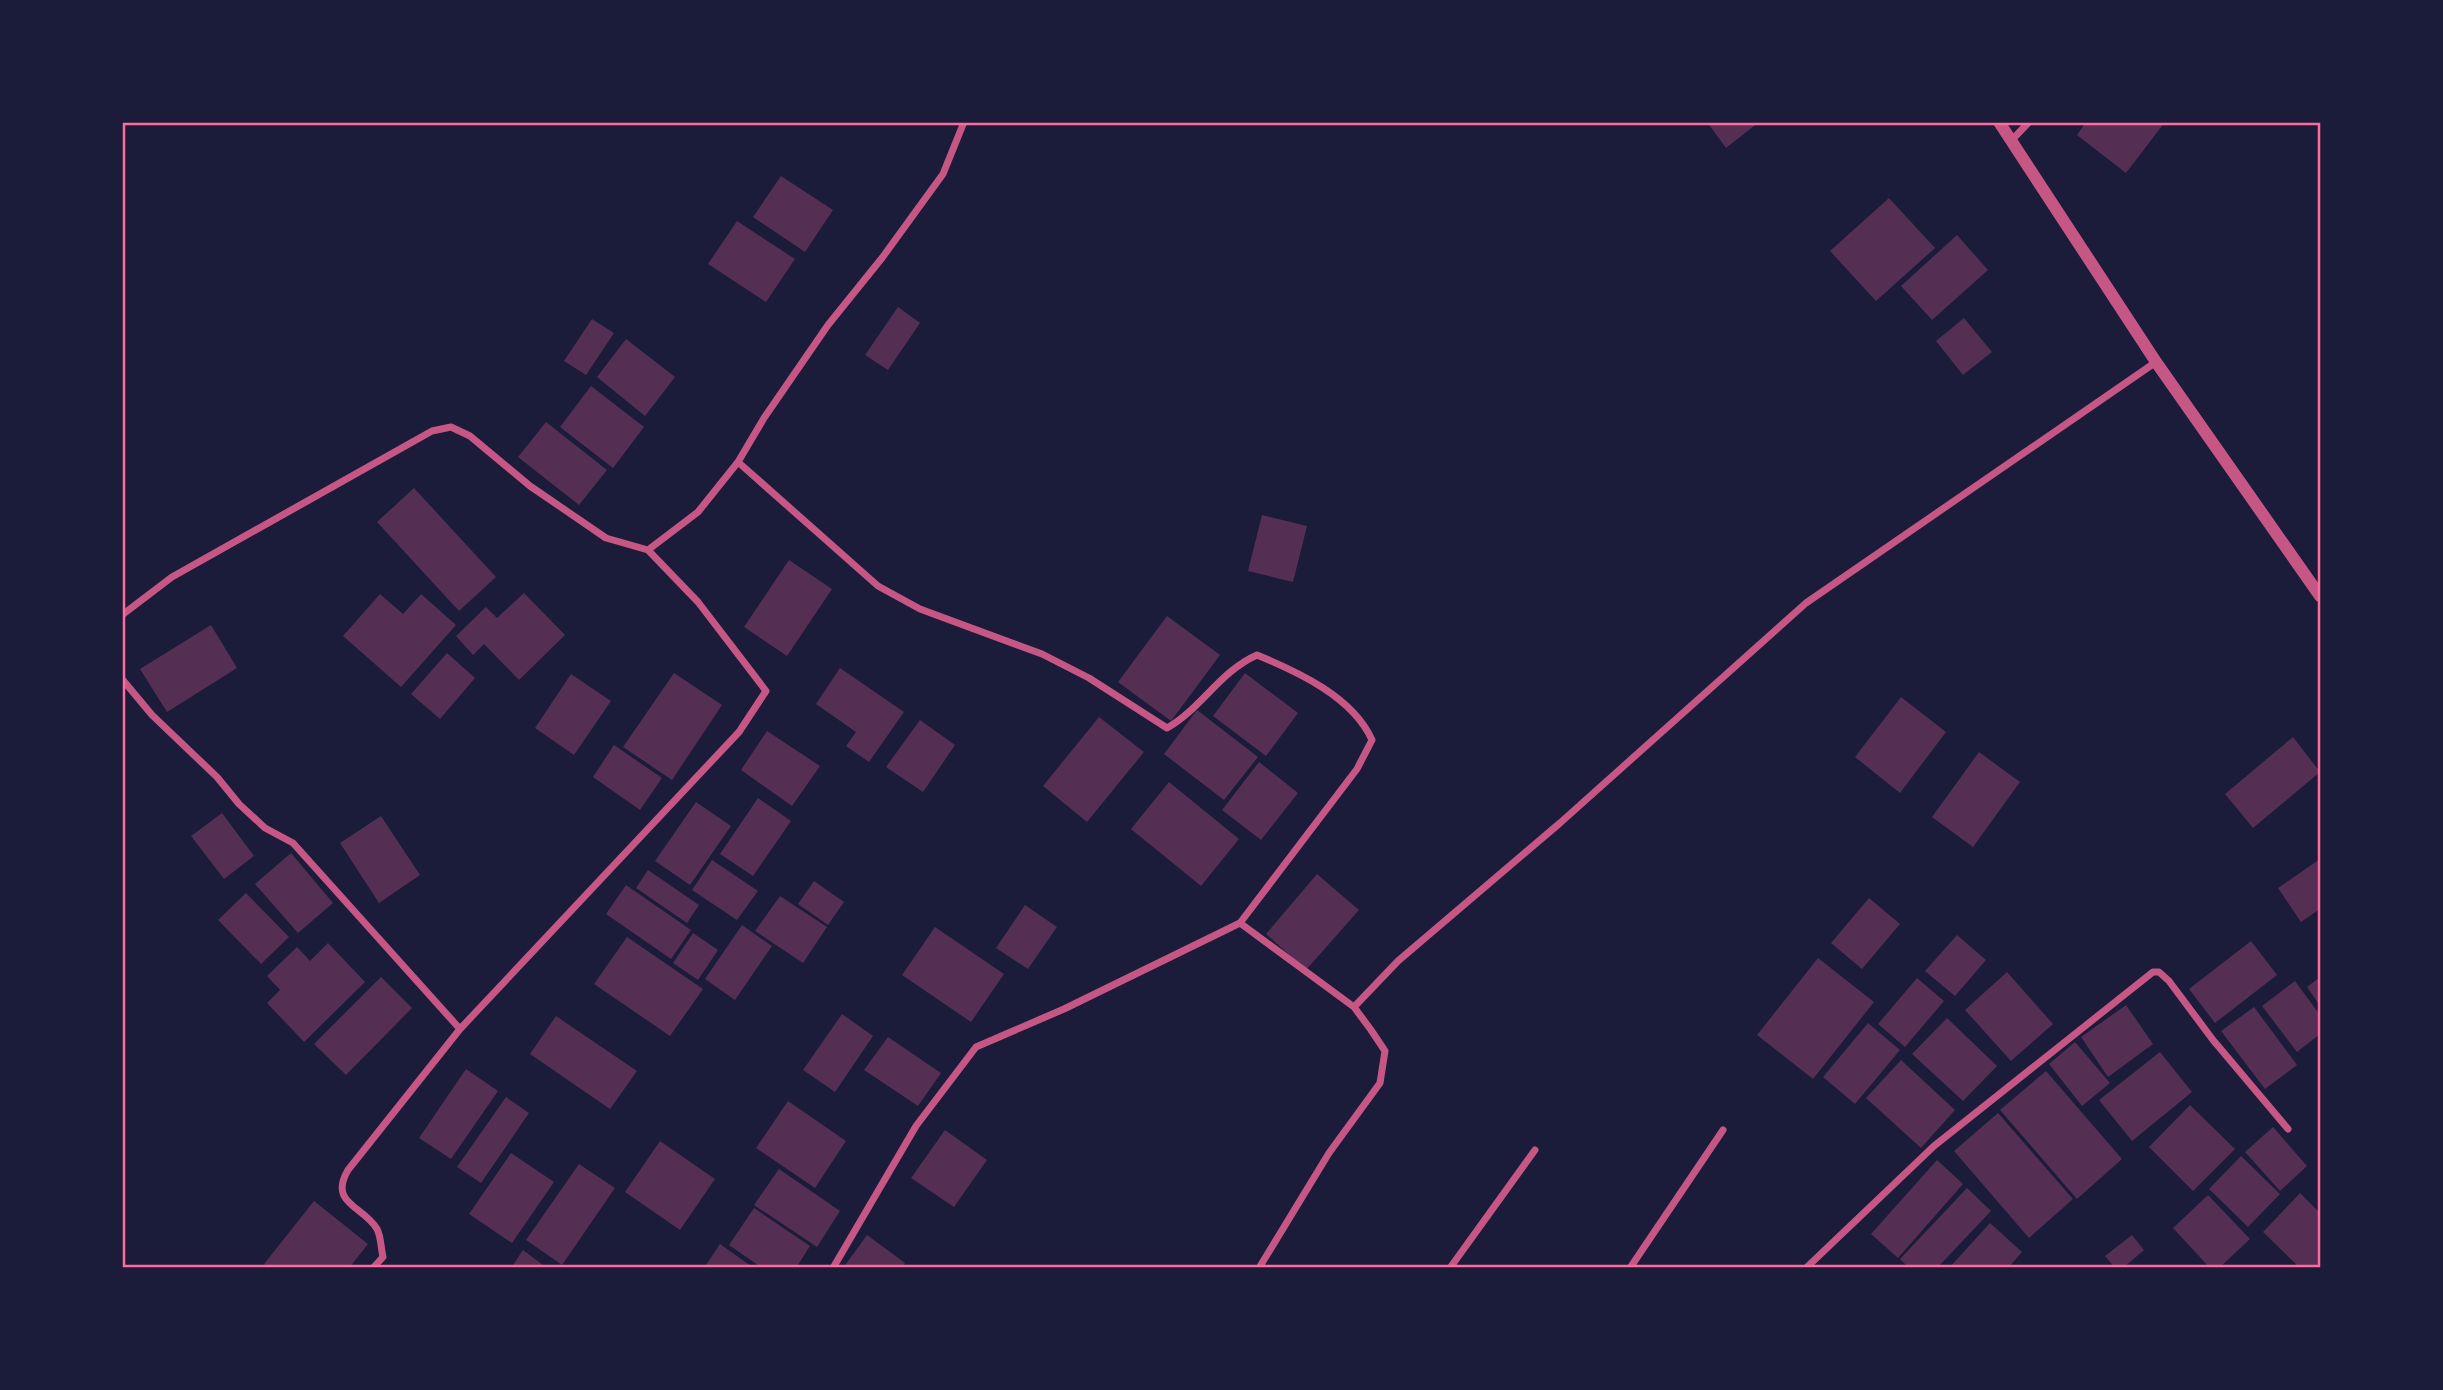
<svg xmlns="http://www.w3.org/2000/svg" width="2443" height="1390" font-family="Arial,sans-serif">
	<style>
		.building { fill: #542f53 }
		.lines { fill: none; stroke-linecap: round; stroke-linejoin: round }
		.minor { stroke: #c65784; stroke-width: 7 }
		.tertiary { stroke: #c65784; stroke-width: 12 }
		.neatline { fill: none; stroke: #ff6b9d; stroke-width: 2.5 }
	</style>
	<rect width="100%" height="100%" fill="#1b1b3a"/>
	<path class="building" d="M1707,122H1759L1726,148Z
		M2086,122H2165L2126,173L2077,135Z
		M781,176L833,210L805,252L753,217Z
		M1889,198L1935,248L1876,301L1830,251Z
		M737,221L795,259L766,302L708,264Z
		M1957,235L1988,270L1932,320L1901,286Z
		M898,307L920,323L888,370L865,355Z
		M1964,318L1992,352L1963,375L1936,341Z
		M592,319L614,333L586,375L564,361Z
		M626,339L675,377L645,416L597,377Z
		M591,386L644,427L613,468L560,427Z
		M546,422L607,470L579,505L518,457Z
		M414,488L496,577L459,611L377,522Z
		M1262,515L1307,526L1293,582L1248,571Z
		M789,560L832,589L787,656L744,627Z
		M524,593L565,635L519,680L484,644L473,655L456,636L486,607L497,618Z
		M380,594L403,614L421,594L456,625L401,687L343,636Z
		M1167,616L1220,655L1171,721L1118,682Z
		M211,625L237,668L167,712L140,669Z
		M447,653L475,678L440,719L411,694Z
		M840,668L904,712L869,762L846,746L856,732L816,704Z
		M674,673L722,705L672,780L623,747Z
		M1245,673L1298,713L1266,756L1213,716Z
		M571,674L611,701L574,755L535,728Z
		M1901,697L1946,732L1900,793L1855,757Z
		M1197,710L1258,757L1224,800L1164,754Z
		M1099,717L1144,752L1087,822L1043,786Z
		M920,720L955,745L923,792L886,767Z
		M767,731L820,766L792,806L741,770Z
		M2293,737L2320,772L2253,828L2225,794Z
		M614,745L662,778L640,810L593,777Z
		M1979,752L2020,782L1973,847L1932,817Z
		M1259,762L1298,793L1261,840L1222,810Z
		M1169,782L1239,839L1201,886L1131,829Z
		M758,798L791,821L753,876L720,854Z
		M696,802L731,826L690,885L655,861Z
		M222,813L254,856L224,879L191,836Z
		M381,816L420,875L379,903L340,843Z
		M291,853L333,903L298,933L255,884Z
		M2320,859V909L2301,922L2278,888Z
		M712,860L758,891L737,920L692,890Z
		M648,870L699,905L687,923L636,888Z
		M1317,874L1359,910L1306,970L1266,934Z
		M814,881L844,902L828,925L798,904Z
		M626,885L691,930L671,959L606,914Z
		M246,893L289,937L261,964L218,920Z
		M780,896L827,927L803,963L755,931Z
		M1869,898L1900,924L1862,969L1831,943Z
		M1025,905L1057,927L1028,969L996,948Z
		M742,925L772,946L735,1000L705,979Z
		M935,927L1004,974L971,1022L902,975Z
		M693,933L718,950L698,980L673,963Z
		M1957,935L1986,960L1955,996L1925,971Z
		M627,937L703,989L670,1036L594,984Z
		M2251,941L2277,975L2215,1023L2189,989Z
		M328,943L365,982L304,1042L267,1003L280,990L267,976L297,947L310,961Z
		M1818,958L1874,1002L1813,1079L1757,1035Z
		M2007,972L2053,1024L2011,1061L1965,1010Z
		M381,977L412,1008L346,1075L314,1044Z
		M2320,977V1006L2307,987Z
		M1917,978L1944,1001L1905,1047L1878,1024Z
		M2295,981L2320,1015V1034L2297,1052L2262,1006Z
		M2126,1005L2153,1044L2108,1077L2081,1037Z
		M2254,1007L2297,1065L2265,1089L2221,1031Z
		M842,1014L873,1036L835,1092L803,1070Z
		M556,1016L637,1071L610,1109L530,1054Z
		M1947,1018L1997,1066L1963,1101L1912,1054Z
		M1868,1023L1900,1050L1855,1104L1823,1077Z
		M888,1037L941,1073L918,1106L864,1070Z
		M2075,1042L2110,1083L2082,1106L2049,1064Z
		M2160,1052L2192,1092L2132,1141L2099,1100Z
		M1901,1060L1955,1110L1921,1148L1866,1098Z
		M466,1069L498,1091L451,1159L419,1138Z
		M2046,1071L2122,1159L2077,1199L2000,1110Z
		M506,1097L529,1113L481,1183L457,1167Z
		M788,1101L846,1141L815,1188L756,1148Z
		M2190,1105L2235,1149L2193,1191L2149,1147Z
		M1998,1113L2073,1199L2029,1238L1954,1151Z
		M2273,1127L2307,1166L2280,1191L2245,1152Z
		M945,1130L987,1160L954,1207L911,1178Z
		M660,1141L715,1179L680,1230L625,1192Z
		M511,1153L554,1182L512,1243L469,1214Z
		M2241,1156L2280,1194L2248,1227L2209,1189Z
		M1937,1160L1963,1184L1898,1258L1871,1234Z
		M579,1164L615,1188L562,1265L526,1240Z
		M779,1169L840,1211L817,1247L754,1205Z
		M1967,1188L1991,1211L1937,1268H1909L1900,1259Z
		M2300,1193L2320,1213V1268H2300L2263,1232Z
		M2208,1195L2250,1239L2219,1268H2210L2173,1228Z
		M314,1201L368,1244L349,1268H268L264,1264Z
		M754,1208L810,1246L796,1268H762L729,1245Z
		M1990,1223L2022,1252L2008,1268H1949Z
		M867,1235L905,1263L902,1268H843Z
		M2132,1235L2144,1250L2123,1268H2115L2105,1256Z
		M720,1244L754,1268H704Z
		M523,1250L547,1268H511Z"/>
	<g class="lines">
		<path class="minor" d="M2011,141L2029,122
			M738,462L878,586L920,609L1042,654L1089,678L1167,728C1202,708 1219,672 1257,655C1298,672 1353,697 1372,740L1357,769L1240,923L1064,1009L976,1047L916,1126L833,1268
			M122,615L172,577L432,431L451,427L470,436L530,486L606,538L648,550L698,512L738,462L764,418L828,325L882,258L943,174L964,122
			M122,679L152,715L217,777L239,804L265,828L293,843L460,1029
			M1240,923L1354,1007L1371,1030L1385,1051L1380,1083L1329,1153L1259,1268
			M1354,1007L1398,961L1560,823L1806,603L2156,362
			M373,1268L383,1257C381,1249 381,1236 377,1229C364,1206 328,1204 348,1170L460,1029L739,732L766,691L698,602L648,550
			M1450,1268L1535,1150
			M1630,1268L1723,1130
			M1806,1268L1934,1146L2153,972H2159L2169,981L2213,1040L2288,1129"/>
		<path class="tertiary" d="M1999,122L2156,362L2320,596"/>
	</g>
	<rect width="2443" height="1390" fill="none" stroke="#1b1b3a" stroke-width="248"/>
	<rect x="124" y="124" width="2195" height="1142" class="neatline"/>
</svg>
